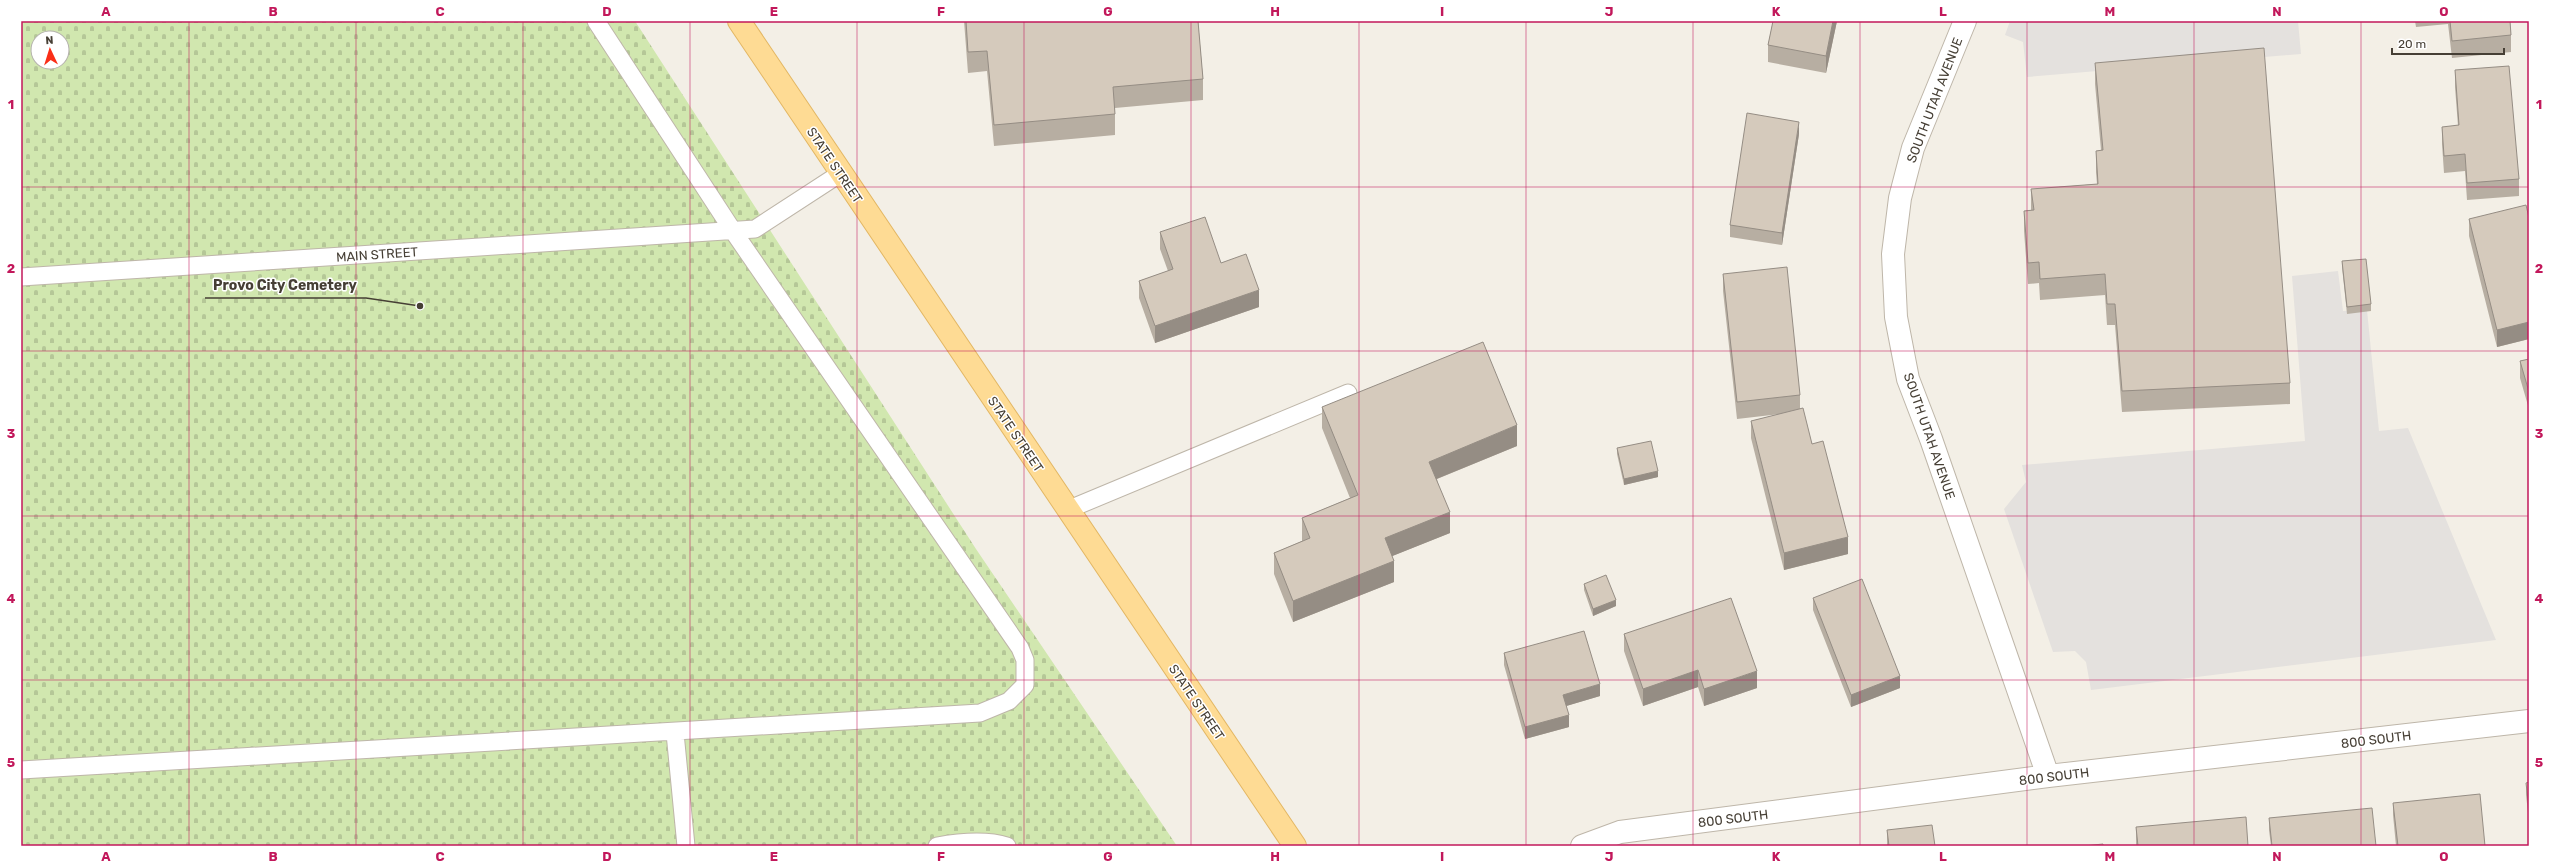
<svg xmlns="http://www.w3.org/2000/svg" width="2550" height="867" font-family="Rubik,sans-serif">
	<style>
		.cemetery { fill: url(#cemetery-stones); fill-rule: evenodd }
		.parking { fill: #e4e1de }
		.lines { fill: none; stroke-linecap: round; stroke-linejoin: round }
		.service-casing { stroke: #beb6a9; stroke-width: 19 }
		.minor-casing { stroke: #beb6a9; stroke-width: 24 }
		.primary-casing { stroke: #e3b764; stroke-width: 24 }
		.service { stroke: #fff; stroke-width: 17 }
		.minor { stroke: #fff; stroke-width: 22 }
		.primary { stroke: #fedb94; stroke-width: 22 }
		.wall { fill: #b7aea2 }
		.shaded-wall { fill: #958d84 }
		.building { fill: #d5cabc; stroke: #958d84 }
		.grid { fill: none; stroke: #c2185b; stroke-width: 1; stroke-opacity: 0.55 }
		.labels { text-anchor: middle; stroke-width: 3; stroke-linejoin: round; paint-order: stroke }
		.street-label { font-size: 13px; fill: #463f35; stroke: #fff }
		.leader { fill: none; stroke: #463f35; stroke-width: 1.5 }
		.callout-dot { fill: #463f35; stroke: #fff; stroke-width: 1.5 }
		.callout-label { font-size: 14px; text-anchor: middle; font-weight: bold; fill: #463f35; stroke: #fff; stroke-width: 3; stroke-linejoin: round; paint-order: stroke }
		.neatline { fill: none; stroke: #c2185b; stroke-width: 1.5 }
		.grid-label { font-size: 13px; text-anchor: middle; font-weight: bold; fill: #c2185b }
	</style>
	<defs>
		<pattern id="cemetery-stones" width="16" height="16" patternUnits="userSpaceOnUse"><rect width="16" height="16" fill="#d1e7af"/><path d="M2 7V4a2 2 0 0 1 4 0v3zM10 15v-3a2 2 0 0 1 4 0v3z" fill="#b5c797"/></pattern>
	</defs>
	<rect width="100%" height="100%" fill="#f3efe6"/>
	<path class="cemetery" d="M21,21H635L976,549L1177,846H21ZM38,38H62V62H38Z"/>
	<path class="parking" d="M2010,21H2298L2301,54L2027,77L2023,42L2005,35Z
		M2338,271L2343,311L2367,310L2379,431L2408,428L2496,640L2091,690L2086,662L2075,651L2053,652L2004,509L2026,482L2022,465L2305,441L2292,276Z"/>
	<g class="lines">
		<defs>
			<path id="service" d="M21,277L755,229L841,173
				M1067,510L1348,393
				M675,733L686,846
				M21,770L980,713L1009,701L1025,685V660L1020,648L733,231L596,21
				M937,846C959,842 985,839 1007,846"/>
			<path id="minor" d="M1965,21L1913,148L1900,198L1893,254L1896,317L1908,379L1931,439L2048,776
				M1582,846L1620,832L2048,776L2529,721"/>
			<path id="primary" d="M739,21L1295,846"/>
		</defs>
		<use href="#service" class="service-casing"/>
		<use href="#minor" class="minor-casing"/>
		<use href="#primary" class="primary-casing"/>
		<use href="#service" class="service"/>
		<use href="#minor" class="minor"/>
		<use href="#primary" class="primary"/>
	</g>
	<path class="wall" d="M964,21H1198L1203,79V100L1115,108V135L994,146L987,71L968,73Z
		M1773,21H1837L1826,73L1768,62V45Z
		M2415,21H2510L2511,35V52L2452,58L2448,24L2416,27Z
		M2095,63L2290,383V404L2122,412L2115,325H2107L2105,295L2040,300L2039,283L2028,284L2024,231V211L2031,210V189L2097,184L2096,172V151L2101,150L2095,84Z
		M2455,70L2519,179V196L2467,200L2465,171L2444,173L2442,144V127L2458,126L2455,87Z
		M1799,134L1782,245L1730,237V225Z
		M2529,218V339L2497,347L2469,236V219Z
		M1160,232L1221,263L1259,307L1155,343L1139,298V281L1168,271L1160,249Z
		M2342,261L2371,304V311L2347,314L2342,267Z
		M1723,274L1800,395V409L1812,444L1848,554L1784,570L1751,438V421L1780,414L1737,419L1723,291Z
		M2529,359V409L2520,378V361Z
		M1322,407L1517,446L1437,479L1450,533L1392,556L1394,582L1293,622L1274,574V553L1302,541V518L1350,498L1322,428Z
		M1617,448L1658,477L1624,485L1617,454Z
		M1584,584L1616,606L1593,616L1584,590Z
		M1813,598L1900,688L1851,707L1813,610Z
		M1624,634L1757,688L1704,706L1698,687L1643,706L1624,651Z
		M1504,653L1600,696L1566,706L1569,727L1525,739L1504,665Z
		M2529,782V821L2526,795V783Z
		M2393,803L2485,846H2396L2393,815Z
		M2269,818L2376,846H2271L2269,830Z
		M2136,827L2248,846H2136Z
		M1887,830L1935,846H1887Z"/>
	<path class="shaded-wall" d="M1833,21H1837L1826,73V56Z
		M1799,122V134L1782,245V233Z
		M1259,290V307L1155,343V326Z
		M2529,322V339L2497,347V330Z
		M1517,425V446L1429,482V462Z
		M1658,471V477L1624,485V479Z
		M1450,512V533L1385,559V538Z
		M1848,537V554L1784,570V553Z
		M1394,561V582L1293,622V601Z
		M1616,600V606L1593,616V609Z
		M1698,670V687L1643,706V689Z
		M1757,671V688L1704,706V689Z
		M1900,676V688L1851,707V695Z
		M1600,684V696L1563,707V695Z
		M1569,715V727L1525,739V727Z"/>
	<path class="building" d="M966,21H1198L1203,79L1113,87L1115,114L994,125L987,51L968,52Z
		M1773,21H1833L1826,56L1768,45Z
		M2450,21H2510L2511,35L2452,41Z
		M2264,48L2290,383L2122,391L2115,304H2107L2105,274L2040,279L2039,262L2028,263L2024,211L2034,210L2031,189L2098,184L2096,151L2103,150L2095,63Z
		M2509,66L2519,179L2467,183L2465,154L2444,156L2442,127L2459,125L2455,70Z
		M1747,113L1799,122L1782,233L1730,225Z
		M2526,205L2529,218V322L2497,330L2469,219Z
		M1205,217L1221,263L1246,254L1259,290L1155,326L1139,281L1173,269L1160,232Z
		M2366,259L2371,304L2347,307L2342,261Z
		M1787,267L1800,395L1737,402L1723,274Z
		M1483,342L1517,425L1429,462L1450,512L1385,538L1394,561L1293,601L1274,553L1310,538L1302,518L1358,495L1322,407Z
		M2529,359V392L2520,361Z
		M1803,408L1812,444L1823,441L1848,537L1784,553L1751,421Z
		M1651,441L1658,471L1624,479L1617,448Z
		M1606,575L1616,600L1593,609L1584,584Z
		M1862,579L1900,676L1851,695L1813,598Z
		M1731,598L1757,671L1704,689L1698,670L1643,689L1624,634Z
		M1584,631L1600,684L1563,695L1569,715L1525,727L1504,653Z
		M2529,782V809L2526,783Z
		M2480,794L2485,846H2398L2393,803Z
		M2372,808L2376,846H2272L2269,818Z
		M2246,817L2248,846H2138L2136,827Z
		M1932,825L1935,846H1889L1887,830Z
		M2103,844V846H2084Z"/>
	<path class="grid" d="M189,21V846M356,21V846M523,21V846M690,21V846M857,21V846M1024,21V846M1191,21V846M1359,21V846M1526,21V846M1693,21V846M1860,21V846M2027,21V846M2194,21V846M2361,21V846M21,187H2529M21,351H2529M21,516H2529M21,680H2529"/>
	<g class="labels">
		<g class="street-label">
			<text transform="translate(1934 100) rotate(-69)" y="5">SOUTH UTAH AVENUE</text>
			<text transform="translate(835 165) rotate(56)" y="5">STATE STREET</text>
			<text transform="translate(377 254) rotate(-4)" y="5">MAIN STREET</text>
			<text transform="translate(1016 434) rotate(56)" y="5">STATE STREET</text>
			<text transform="translate(1930 436) rotate(71)" y="5">SOUTH UTAH AVENUE</text>
			<text transform="translate(1197 702) rotate(56)" y="5">STATE STREET</text>
			<text transform="translate(2376 739) rotate(-7)" y="5">800 SOUTH</text>
			<text transform="translate(2054 776) rotate(-7)" y="5">800 SOUTH</text>
			<text transform="translate(1733 818) rotate(-7)" y="5">800 SOUTH</text>
		</g>
	</g>
	<path class="leader" d="M420 306L366 298H205"/>
	<circle class="callout-dot" cx="420" cy="306" r="4"/>
	<g class="callout-label">
		<text x="285" y="290">Provo City Cemetery</text>
	</g>
	<rect width="2550" height="867" fill="none" stroke="#ffffff" stroke-width="44"/>
	<g transform="translate(50 50) rotate(356)"><circle r="19" fill="#ffffff" stroke="#b5b2ae"/>
	<path d="M0-3L7 15L0 10L-7 15Z" fill="#fa2e17"/>
	<text y="-6" font-size="11" font-weight="bold" text-anchor="middle" fill="#463f35">N</text>
	</g>
	<path d="M2392 48v6h112v-6" fill="none" stroke="#463f35" stroke-width="2"/>
	<text x="2398" y="48" font-size="12" fill="#463f35" stroke="#ffffff" stroke-width="3" paint-order="stroke">20 m</text>
	<rect x="22" y="22" width="2506" height="823" class="neatline"/>
	<g class="grid-label">
		<text x="106" y="16">A</text>
		<text x="273" y="16">B</text>
		<text x="440" y="16">C</text>
		<text x="607" y="16">D</text>
		<text x="774" y="16">E</text>
		<text x="941" y="16">F</text>
		<text x="1108" y="16">G</text>
		<text x="1275" y="16">H</text>
		<text x="1442" y="16">I</text>
		<text x="1609" y="16">J</text>
		<text x="1776" y="16">K</text>
		<text x="1943" y="16">L</text>
		<text x="2110" y="16">M</text>
		<text x="2277" y="16">N</text>
		<text x="2444" y="16">O</text>
		<text x="11" y="109">1</text>
		<text x="2539" y="109">1</text>
		<text x="11" y="273">2</text>
		<text x="2539" y="273">2</text>
		<text x="11" y="438">3</text>
		<text x="2539" y="438">3</text>
		<text x="11" y="603">4</text>
		<text x="2539" y="603">4</text>
		<text x="11" y="767">5</text>
		<text x="2539" y="767">5</text>
		<text x="106" y="861">A</text>
		<text x="273" y="861">B</text>
		<text x="440" y="861">C</text>
		<text x="607" y="861">D</text>
		<text x="774" y="861">E</text>
		<text x="941" y="861">F</text>
		<text x="1108" y="861">G</text>
		<text x="1275" y="861">H</text>
		<text x="1442" y="861">I</text>
		<text x="1609" y="861">J</text>
		<text x="1776" y="861">K</text>
		<text x="1943" y="861">L</text>
		<text x="2110" y="861">M</text>
		<text x="2277" y="861">N</text>
		<text x="2444" y="861">O</text>
	</g>
</svg>
